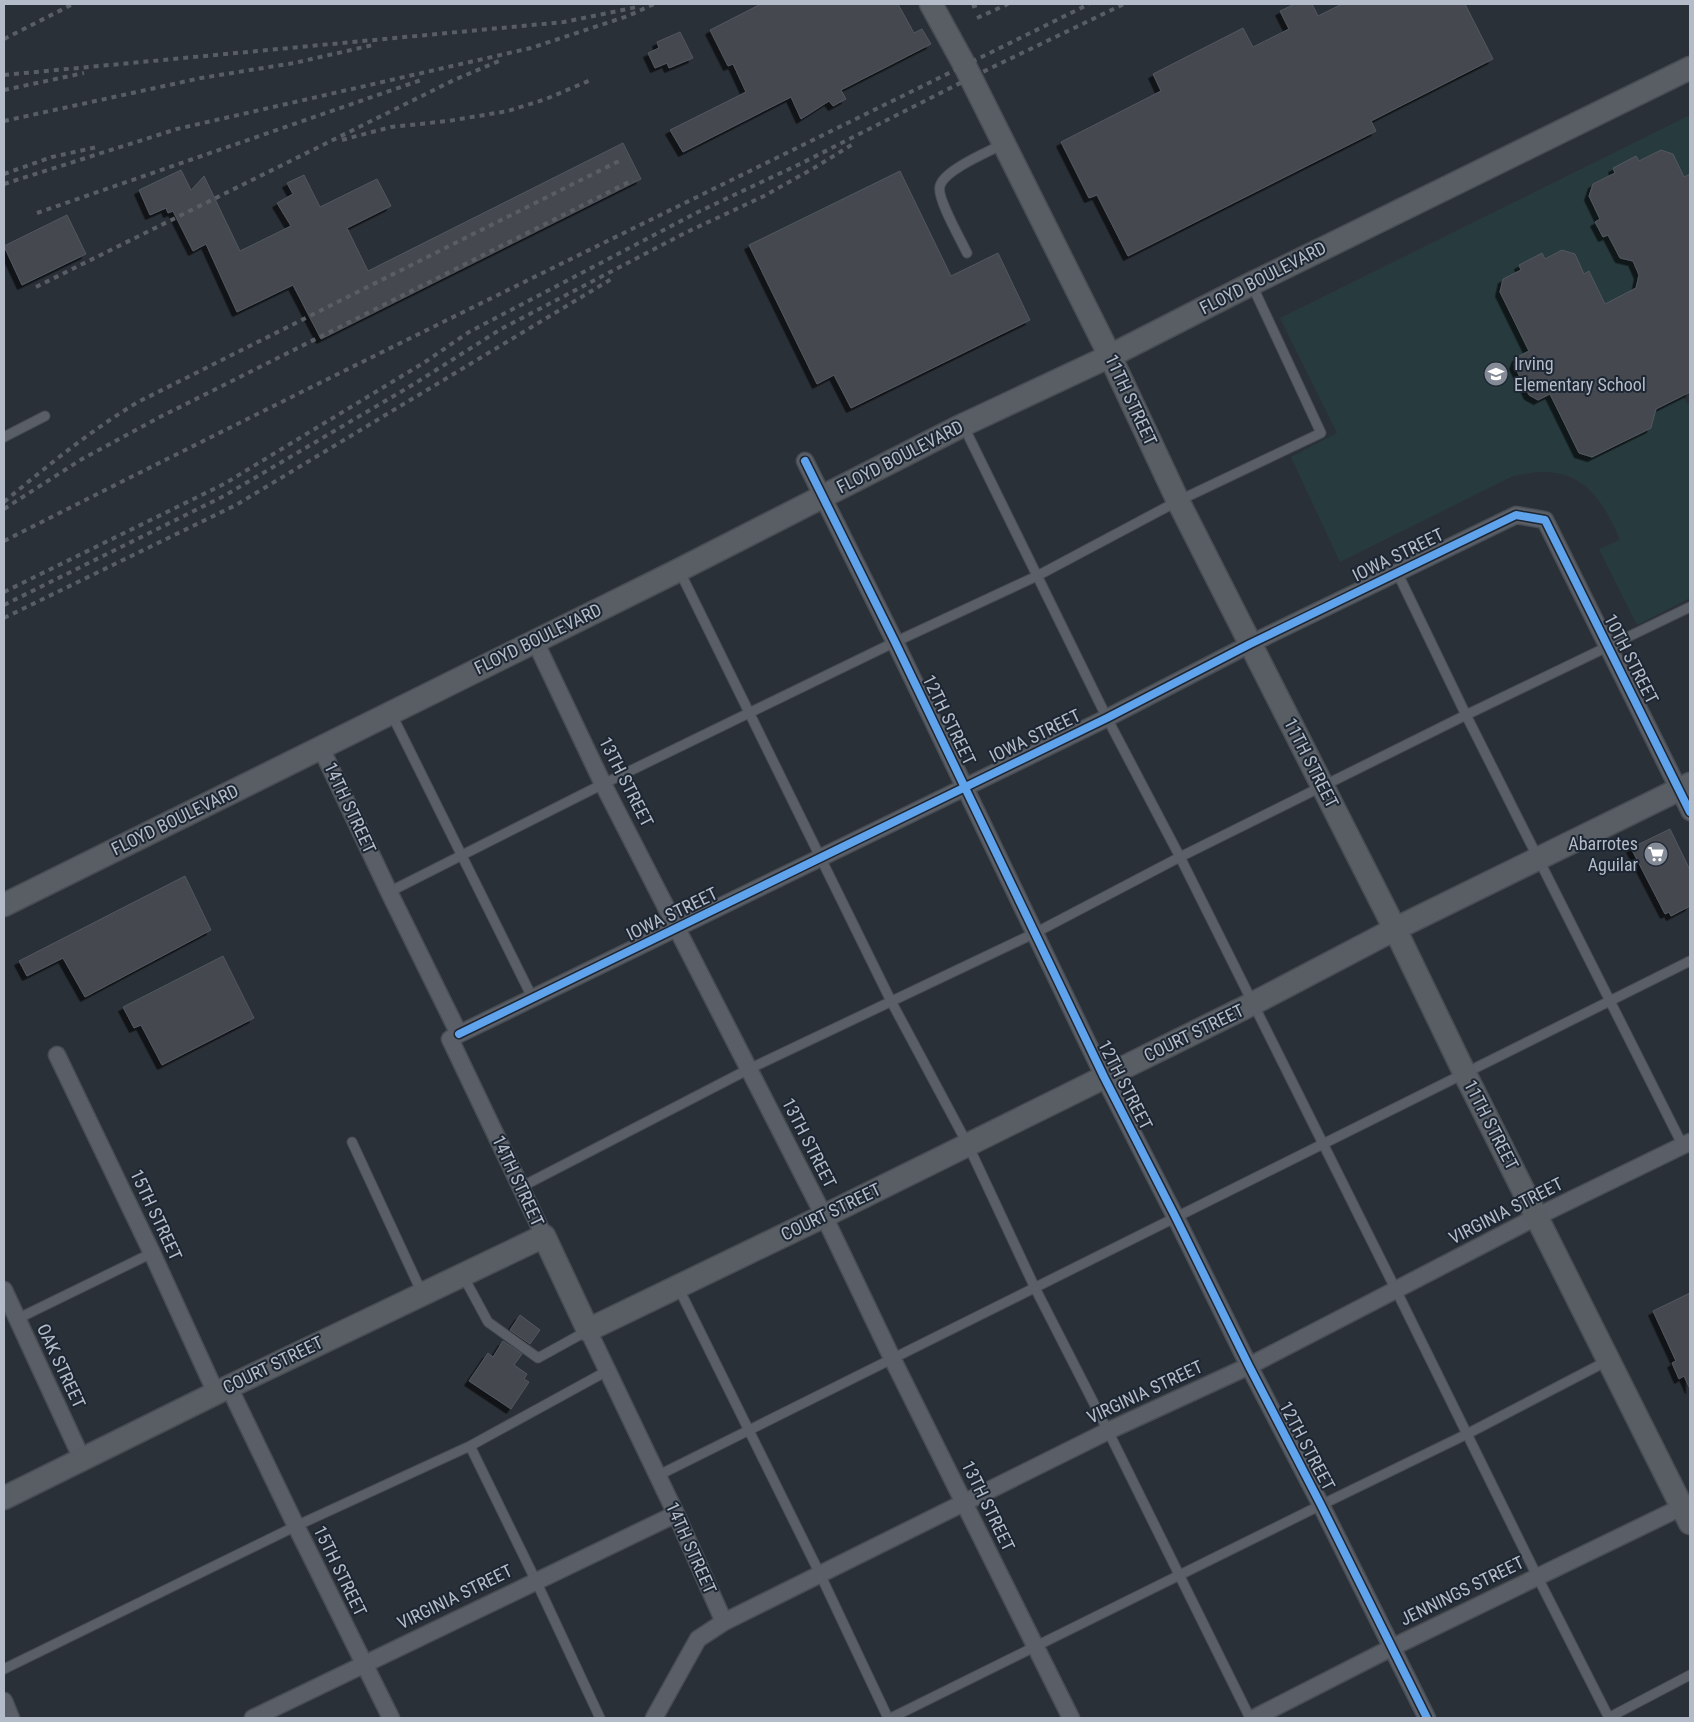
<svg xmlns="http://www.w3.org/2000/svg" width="1694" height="1722" font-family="'Roboto Condensed',sans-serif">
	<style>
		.green { fill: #273a3e }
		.building { fill: #444950; stroke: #52575f; filter: url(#shadow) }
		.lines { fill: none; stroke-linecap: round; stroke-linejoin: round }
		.lane-casing { stroke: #484c53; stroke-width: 11 }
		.street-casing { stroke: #484c53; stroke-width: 19 }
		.secondary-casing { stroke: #484c53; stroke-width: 25 }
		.lane { stroke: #5a5e66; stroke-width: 9 }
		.street { stroke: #5a5e66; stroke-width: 16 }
		.secondary { stroke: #595d64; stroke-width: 22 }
		.rail { stroke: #595d64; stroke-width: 4; stroke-dasharray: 5 5; stroke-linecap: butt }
		.cycleway-casing { stroke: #1d2633; stroke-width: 11 }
		.cycleway { stroke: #60a3ed; stroke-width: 8 }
		.labels { text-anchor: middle; stroke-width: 4; stroke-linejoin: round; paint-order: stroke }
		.street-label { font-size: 18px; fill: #b4bcc9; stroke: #1d2633 }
		.poi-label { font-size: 18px; fill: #b4bcc9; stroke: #1d2633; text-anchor: start }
	</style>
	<defs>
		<filter id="shadow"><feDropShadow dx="-4.5" dy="4.5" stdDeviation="0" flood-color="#0009"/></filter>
	</defs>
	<rect width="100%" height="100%" fill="#2a3038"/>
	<path class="green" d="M1688,116L1690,120V175L1684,177L1673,154L1639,161L1636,156L1613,168L1615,173L1593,184L1589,196L1600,219L1595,222L1603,237L1608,235L1620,258L1633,261L1639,275L1636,288L1604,314L1591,289L1596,286L1589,271L1584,274L1575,254L1562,250L1545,259L1542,253L1519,265L1521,270L1503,279L1500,292L1529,351L1517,357L1514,365L1529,395L1538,400L1550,394L1579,453L1651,428L1655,414L1625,355L1641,347L1669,403L1683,396L1687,404L1690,403V598L1637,625L1599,549L1620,540C1598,487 1572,460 1511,477L1340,562L1291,457L1337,433L1280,318Z"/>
	<path class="building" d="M761,4H898L914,33L922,29L931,44L841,90L846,99L833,106L829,101L801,119L791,97L683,152L670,130L746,92L733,64L728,66L710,30Z
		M1295,4H1312L1318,16L1342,4H1465L1493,59L1371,121L1376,131L1128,256L1097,195L1089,198L1061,142L1161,91L1153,74L1243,28L1253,47L1289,29L1280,11Z
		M680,32L693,58L669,68L667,63L655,68L648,53L659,48L657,42Z
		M623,143L641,179L321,339L293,285L237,312L206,244L193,251L173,211L168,213L166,208L150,215L139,190L181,170L191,190L204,176L240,251L291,226L277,203L293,194L287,183L304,175L320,207L377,179L391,206L347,228L368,271Z
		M1661,150L1673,154L1684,177L1690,174V392L1656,409L1651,428L1592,457L1579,453L1550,394L1538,400L1529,395L1514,365L1517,357L1529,351L1500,292L1503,279L1521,270L1519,265L1542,253L1545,259L1562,250L1575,254L1584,274L1589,271L1605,304L1636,288L1639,275L1633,261L1620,258L1608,235L1603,237L1595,222L1600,219L1589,196L1593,184L1615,173L1613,168L1636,156L1639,161Z
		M900,171L951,276L998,253L1030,320L851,408L834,375L817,384L749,245Z
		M67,215L86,254L22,285L4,246Z
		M1670,829L1690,870V906L1671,916L1669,912L1665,914L1631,848Z
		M185,876L211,930L85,997L63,958L27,976L19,961Z
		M223,956L254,1018L162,1065L141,1025L134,1028L123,1007Z
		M1690,1293V1389L1684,1376L1679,1379L1672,1363L1676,1361L1653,1311Z
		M520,1315L540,1330L530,1344L510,1330Z
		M503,1341L522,1354L514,1365L527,1374L524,1379L529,1382L511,1409L469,1381L488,1353L493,1357Z"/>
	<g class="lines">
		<defs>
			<path id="lane" d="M967,253C961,240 936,197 940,186C944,170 988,152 1003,144
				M963,425L1107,718L1180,857L1396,1290L1537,1576L1609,1718
				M4,437L45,416
				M679,570L891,1001L968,1145L1035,1288L1108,1431L1250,1718
				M1397,572L1466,715L1683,1146
				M391,713L533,999
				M389,892L603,784L895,642L1037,576L1178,501L1321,433L1252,285
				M352,1142L422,1293
				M521,1187L749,1069L1035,933L1180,857L1466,715L1690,607
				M462,1274L488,1322L538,1358L587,1331
				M678,1287L820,1574L888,1718
				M17,1319L152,1253
				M470,1446L536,1581L600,1718
				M657,1476L1690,961
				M4,1669L296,1526L470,1446L607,1371
				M891,1718L1321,1505L1467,1434L1609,1360
				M1608,1718L1690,1675"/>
			<path id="street" d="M805,461L895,642L1104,1077L1176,1218L1249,1366L1321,1505L1427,1718
				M535,641L603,784L824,1216L892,1358L1071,1718
				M321,748L389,892L459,1034L450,1039L544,1236
				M459,1034L1107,718L1250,644L1516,515L1545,520L1690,812
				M57,1055L152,1253L216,1393
				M4,1290L82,1459
				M588,1330L676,1514L724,1622
				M229,1387L296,1526L391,1718
				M4,1701L11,1718
				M253,1718L676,1514
				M654,1718L698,1639L724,1622L1108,1431L1249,1366L1538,1216L1690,1142
				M1254,1718L1393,1647L1690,1503"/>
			<path id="secondary" d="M931,4L965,66L1110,356L1178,501L1395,929L1465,1074L1690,1523
				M4,905L679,570L963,425L1110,356L1251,284L1690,68
				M4,1498L216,1393L544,1236L588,1330L824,1216L1252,1004L1395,929L1690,784"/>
		</defs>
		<use href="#lane" class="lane-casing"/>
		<use href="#street" class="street-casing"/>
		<use href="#secondary" class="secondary-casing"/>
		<use href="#lane" class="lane"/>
		<use href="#street" class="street"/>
		<use href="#secondary" class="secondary"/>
		<path class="rail" d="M972,7L980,4
			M977,18L1008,4
			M4,39L73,4
			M4,75L564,22L637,7
			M4,90L84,73
			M4,121L201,78L294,63L373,45
			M342,140L391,127L448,121L508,111L546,99L593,79
			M4,174L52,157L97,147
			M4,184L177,129L531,48L628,16L654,4
			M37,213L424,79
			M36,287L454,80L499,61
			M4,502C47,466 90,431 138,402L623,159
			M4,509L82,459L158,418L633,180
			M4,541C364,359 727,183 1089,4
			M4,592L224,484L425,362L469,332L698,212L802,163L970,78L1124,4
			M4,605L224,496L414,384L501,329L685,233L764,196L814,168L853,144
			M4,618L236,505L613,278"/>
		<defs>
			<path id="cycleway" d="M805,461L895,642L1104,1077L1176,1218L1249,1366L1321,1505L1427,1718
				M459,1034L1107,718L1250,644L1516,515L1545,520L1690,812"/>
		</defs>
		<use href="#cycleway" class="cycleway-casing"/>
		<use href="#cycleway" class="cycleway"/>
	</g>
	<defs>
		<symbol id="school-disc" viewBox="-11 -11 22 22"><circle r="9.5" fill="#848b96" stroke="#1d2633"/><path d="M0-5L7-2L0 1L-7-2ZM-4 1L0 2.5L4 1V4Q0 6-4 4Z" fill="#fff"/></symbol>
		<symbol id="supermarket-disc" viewBox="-11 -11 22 22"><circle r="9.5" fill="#848b96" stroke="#1d2633"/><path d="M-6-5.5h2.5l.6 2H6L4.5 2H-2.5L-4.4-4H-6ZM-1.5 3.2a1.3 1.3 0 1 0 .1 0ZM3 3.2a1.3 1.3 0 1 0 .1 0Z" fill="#fff"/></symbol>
	</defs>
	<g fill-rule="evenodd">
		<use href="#school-disc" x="1482" y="360" width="28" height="28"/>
		<use href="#supermarket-disc" x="1642" y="840" width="28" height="28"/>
	</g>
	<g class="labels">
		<g class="street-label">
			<text transform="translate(1263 278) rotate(-27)" y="6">FLOYD BOULEVARD</text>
			<text transform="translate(1131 400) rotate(65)" y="6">11TH STREET</text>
			<text transform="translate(900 457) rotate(-27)" y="6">FLOYD BOULEVARD</text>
			<text transform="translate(1398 555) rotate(-26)" y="6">IOWA STREET</text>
			<text transform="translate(538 639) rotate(-26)" y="6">FLOYD BOULEVARD</text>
			<text transform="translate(1631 659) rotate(63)" y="6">10TH STREET</text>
			<text transform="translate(949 720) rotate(64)" y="6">12TH STREET</text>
			<text transform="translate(1035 736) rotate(-26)" y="6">IOWA STREET</text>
			<text transform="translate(1311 763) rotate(63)" y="6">11TH STREET</text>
			<text transform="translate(626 782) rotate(63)" y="6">13TH STREET</text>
			<text transform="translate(350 808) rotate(65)" y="6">14TH STREET</text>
			<text transform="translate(175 820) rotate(-26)" y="6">FLOYD BOULEVARD</text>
			<text transform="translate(672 914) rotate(-26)" y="6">IOWA STREET</text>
			<text transform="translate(1194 1033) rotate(-26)" y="6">COURT STREET</text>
			<text transform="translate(1125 1085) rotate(63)" y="6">12TH STREET</text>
			<text transform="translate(1491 1125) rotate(63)" y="6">11TH STREET</text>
			<text transform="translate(809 1143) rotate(63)" y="6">13TH STREET</text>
			<text transform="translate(518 1181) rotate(65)" y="6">14TH STREET</text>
			<text transform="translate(1506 1211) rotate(-27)" y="6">VIRGINIA STREET</text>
			<text transform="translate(831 1212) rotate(-26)" y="6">COURT STREET</text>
			<text transform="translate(156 1215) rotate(65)" y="6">15TH STREET</text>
			<text transform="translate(273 1365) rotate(-26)" y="6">COURT STREET</text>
			<text transform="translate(61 1366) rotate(65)" y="6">OAK STREET</text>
			<text transform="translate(1145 1392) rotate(-25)" y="6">VIRGINIA STREET</text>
			<text transform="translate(1307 1446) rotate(62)" y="6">12TH STREET</text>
			<text transform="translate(988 1506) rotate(64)" y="6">13TH STREET</text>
			<text transform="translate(691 1548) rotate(66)" y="6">14TH STREET</text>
			<text transform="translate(340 1571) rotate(64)" y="6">15TH STREET</text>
			<text transform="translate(1462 1591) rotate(-26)" y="6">JENNINGS STREET</text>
			<text transform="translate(455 1597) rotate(-26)" y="6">VIRGINIA STREET</text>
		</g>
		<g class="poi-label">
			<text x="1514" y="370">Irving<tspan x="1514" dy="21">Elementary School</tspan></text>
			<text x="1638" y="850" text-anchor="end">Abarrotes<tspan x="1638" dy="21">Aguilar</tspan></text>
		</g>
	</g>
	<rect width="1694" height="1722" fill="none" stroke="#b4bcc9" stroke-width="10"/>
</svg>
